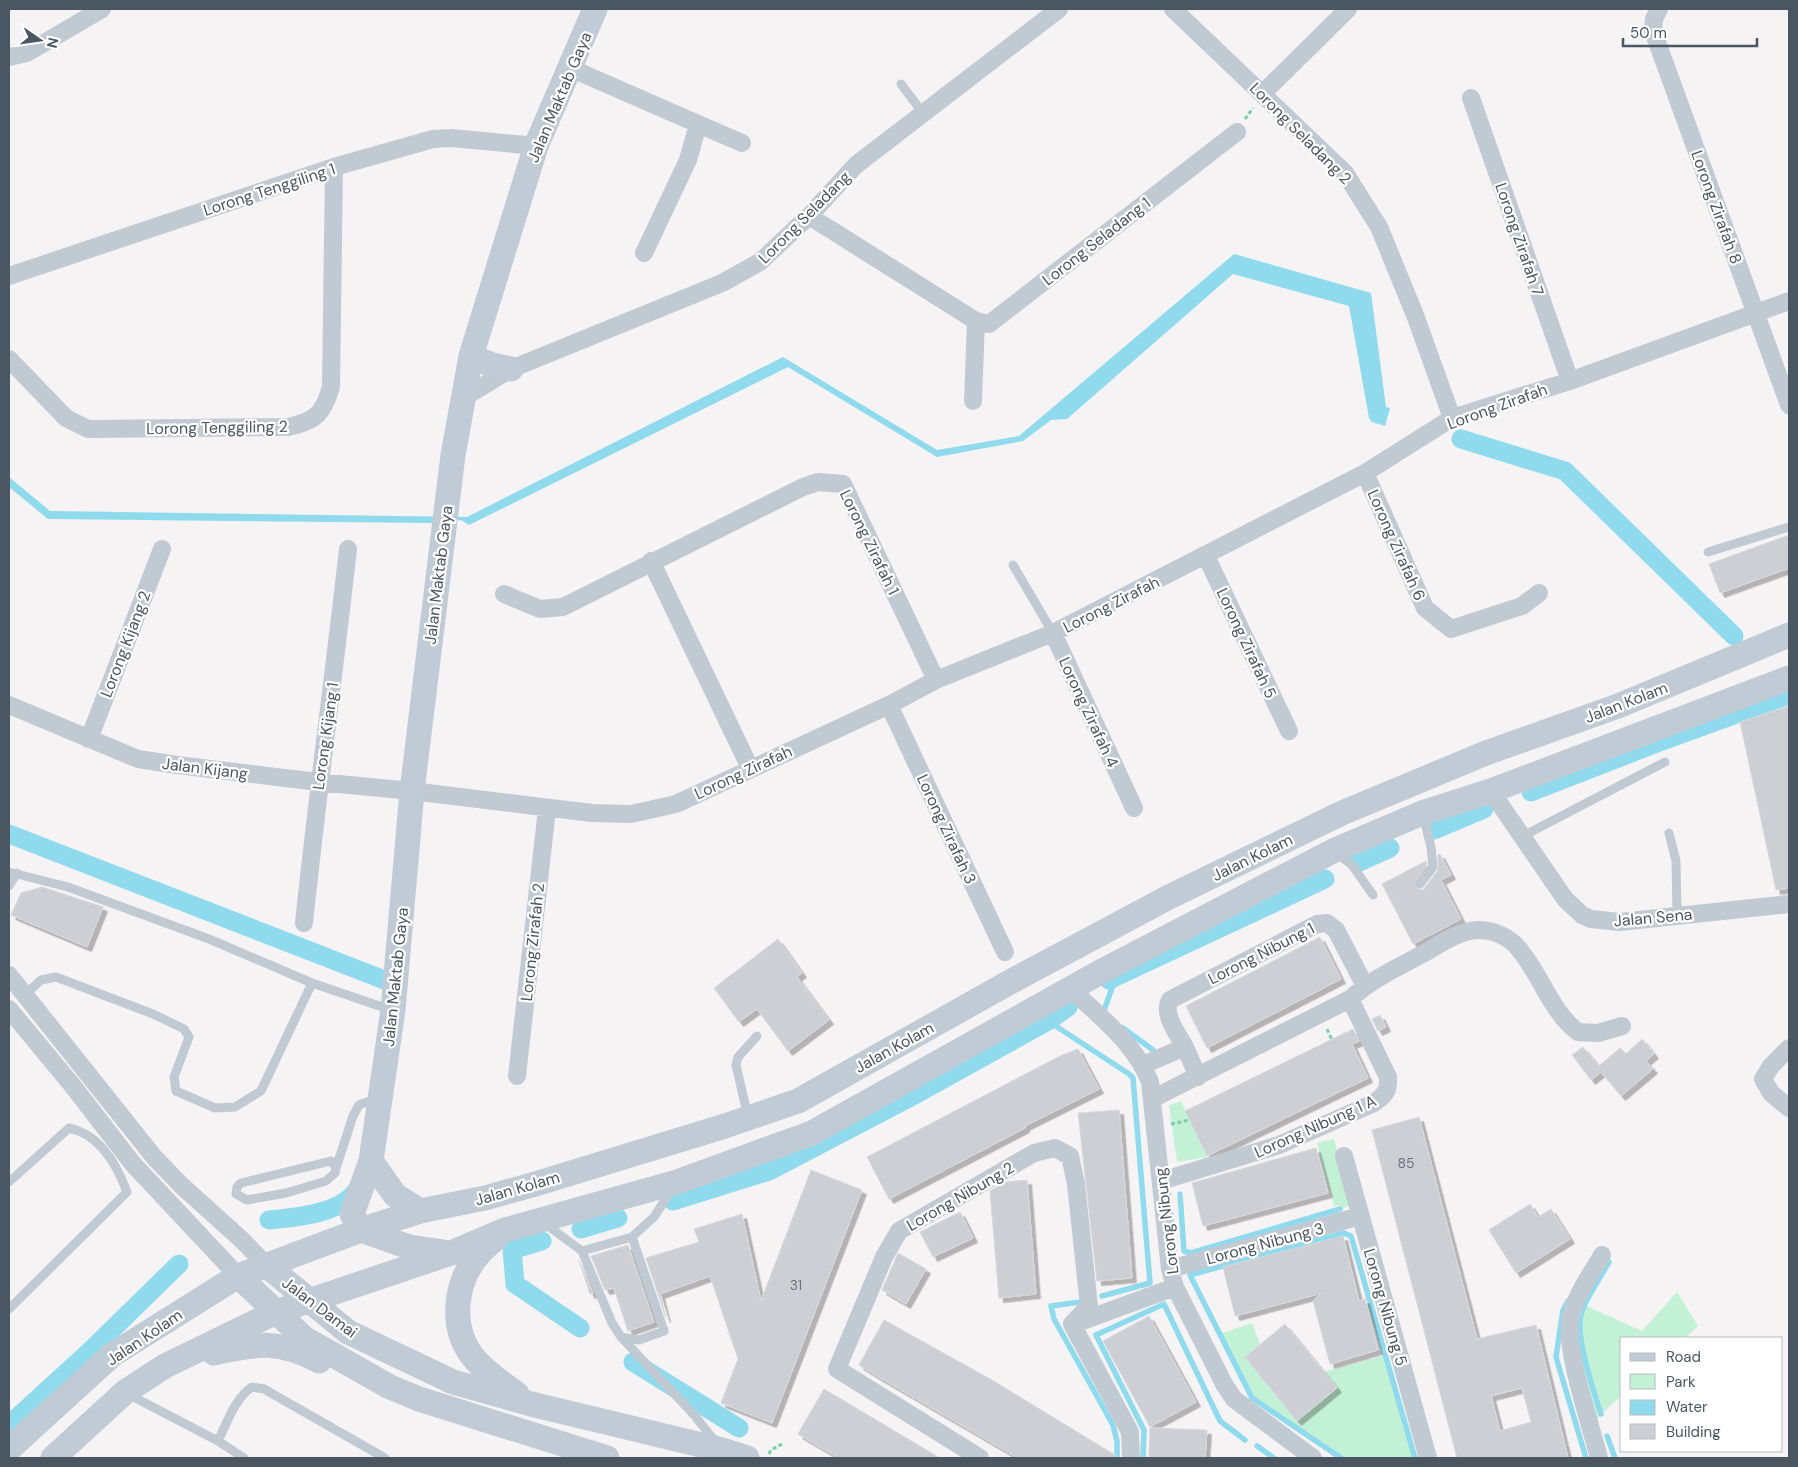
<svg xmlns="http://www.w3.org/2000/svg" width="1798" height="1467" font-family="'DM Sans',sans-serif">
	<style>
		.green { fill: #c3f1d5 }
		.water { fill: #90daee }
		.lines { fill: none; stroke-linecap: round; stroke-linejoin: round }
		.stream { stroke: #90daee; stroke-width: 5.5 }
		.canal { stroke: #90daee; stroke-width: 19 }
		.building { fill: #cdcfd5; stroke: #d7d9de; fill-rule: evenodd; filter: url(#shadow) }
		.path { stroke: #7ad0a6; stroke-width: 3; stroke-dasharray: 4 2.5; stroke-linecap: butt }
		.lane { stroke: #c1cad2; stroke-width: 9 }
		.street { stroke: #c1cad2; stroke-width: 18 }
		.secondary { stroke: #c1cbd6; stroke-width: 25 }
		.labels { text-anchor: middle; stroke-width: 4.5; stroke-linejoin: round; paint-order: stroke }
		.number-label { font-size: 14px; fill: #6b747e }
		.street-label { font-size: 16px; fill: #4a5661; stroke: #fff }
	</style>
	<defs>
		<filter id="shadow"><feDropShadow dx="4.5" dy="4.5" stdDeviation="0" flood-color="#0004"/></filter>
	</defs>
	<rect width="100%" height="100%" fill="#f5f3f3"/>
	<path class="green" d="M1181,1101L1207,1157L1177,1162L1169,1105Z
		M1334,1139L1351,1202V1205L1341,1209L1340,1205L1334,1206L1317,1143Z
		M1677,1292L1698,1326L1685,1338H1622V1395L1595,1420L1574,1343L1582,1304L1642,1331Z
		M1252,1323L1260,1344L1245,1357L1297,1421L1337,1388L1324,1372L1386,1355L1415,1458H1341L1252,1398L1220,1334Z"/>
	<path class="water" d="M1234,254L1371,293L1386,407L1390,408L1385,426L1372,422L1369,418L1349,306L1233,274L1067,419L1051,420L1023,441L937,457L788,367L469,525L461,520L430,523L48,519L9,487V477L50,511L467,517L783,357L937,450L1019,436Z"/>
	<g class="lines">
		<path class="stream" d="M1105,1015L1103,1013L1116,977
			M1048,1021L1129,1074L1133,1078L1150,1283L1102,1296
			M1123,1028L1153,1050
			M1180,1194L1184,1251L1191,1253L1340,1209
			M1568,1301L1563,1310L1556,1357L1586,1458
			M1080,1302L1051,1306L1054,1319L1113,1425L1117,1441V1458
			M1601,1414C1594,1393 1578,1342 1580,1320C1582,1303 1601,1277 1609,1262
			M1607,1436L1615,1458
			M1257,1446L1274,1458
			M1143,1458L1144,1430L1096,1335L1164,1304L1220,1421L1245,1440
			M1341,1458L1252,1398L1190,1275L1344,1233L1351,1236L1415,1458"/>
		<path class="canal" d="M1461,439L1565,471L1734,636
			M1531,792L1662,741L1789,695
			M1434,830L1484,809
			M9,834L387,981
			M1357,863L1390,848
			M1109,980L1325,879
			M673,1201L769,1171L920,1092L1048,1021L1068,1007
			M269,1220C298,1217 345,1214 360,1185
			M581,1229L618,1218
			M542,1241L512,1250L515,1284L580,1328
			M633,1362L739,1428
			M9,1425L90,1351L179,1264"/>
	</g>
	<path class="building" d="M1789,535V568L1720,593L1709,564Z
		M1789,706V888L1776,890L1740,722Z
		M1440,854L1451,875L1441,880L1461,919L1413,944L1382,884L1426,861L1427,865L1414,884L1417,889L1423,890L1438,870V855Z
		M42,887L103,907L87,947L11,915L21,893Z
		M1320,937L1341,979L1207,1048L1186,1006Z
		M778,939L802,973L797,977L829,1020L788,1051L757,1009L739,1022L714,988Z
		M1380,1015L1386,1027L1378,1031L1372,1019Z
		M1353,1029L1359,1041L1352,1044L1368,1078L1207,1156L1185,1111Z
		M1642,1039L1654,1054L1646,1061L1653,1069L1621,1096L1601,1072L1591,1080L1572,1055L1583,1047L1599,1066L1620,1048L1626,1054Z
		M1078,1049L1099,1089L1025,1126V1128L889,1199L867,1157L1060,1056Z
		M1119,1110L1132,1278L1097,1281L1078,1113Z
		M1419,1117L1477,1339L1536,1325L1568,1458H1457L1372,1130ZM1522,1388L1531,1422L1500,1431L1491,1396Z
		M1316,1148L1328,1193L1203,1226L1192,1183Z
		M811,1170L862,1190L772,1423L721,1403L738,1359L710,1276L660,1294L666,1318L646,1258L699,1242L694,1229L742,1214L761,1301Z
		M1027,1180L1036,1294L999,1298L990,1191L1005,1182Z
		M1530,1204L1538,1217L1551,1209L1570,1239L1516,1273L1489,1230Z
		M960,1212L973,1238L933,1257L920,1232Z
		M1343,1236L1359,1301L1365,1299L1378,1350L1330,1364L1313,1301L1322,1293L1235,1316L1223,1267Z
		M628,1245L654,1322L628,1331L614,1288L605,1290L591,1256Z
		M898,1253L926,1269L906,1304L882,1290Z
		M579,1260L593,1293L590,1294Z
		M1149,1316L1196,1402L1150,1427L1103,1341Z
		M884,1320L992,1380L1120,1458H1018L877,1376L859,1365Z
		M1285,1324L1337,1388L1297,1421L1245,1357Z
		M824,1389L846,1402L940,1458H839L798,1434Z
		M1150,1428L1207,1430L1205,1458H1149Z"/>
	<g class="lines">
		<path class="path" d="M1245,119L1253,108
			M1327,1029L1332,1040
			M1171,1124L1190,1120
			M769,1454L771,1450L782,1444"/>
		<path class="lane" d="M901,84L923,113
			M1708,552L1789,527
			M1013,565L1053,633
			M1669,833L1676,861L1677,915
			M1523,836L1665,762
			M1336,853L1352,865L1373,895
			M9,872L68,887L209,939L312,983L391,1010
			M1420,884L1433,867L1431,847L1423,815
			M9,886L17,873
			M26,994L41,980L56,977L153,1014L184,1029L189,1037L174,1077L176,1091L215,1108L235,1107L261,1091L312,983
			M748,1117L736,1065L738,1057L757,1036
			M331,1161L336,1168L335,1173L326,1181L286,1193L247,1200L236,1194L237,1187L241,1183Z
			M336,1168L353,1116L359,1105L370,1101L375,1106
			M9,1182L69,1128C99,1134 117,1165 127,1192L9,1309
			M544,1223L582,1251
			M632,1237L582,1251L612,1323L621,1337L695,1416L717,1444
			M621,1337L639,1340L664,1331L632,1237L654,1217L672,1189
			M128,1394L218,1441L244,1458
			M218,1441C227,1423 235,1398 252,1387L264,1389L385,1458"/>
		<path class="street" d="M1173,9L1345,173L1379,227L1415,315L1452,418
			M1659,9L1654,19L1653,31L1789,405
			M9,57L27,53L102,9
			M570,68L698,124L688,160L644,253
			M1263,93L1348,9
			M1471,98L1570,381
			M698,124L742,143
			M809,216L976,321L989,324L1237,132
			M9,276L334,167L433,139L451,138L536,146
			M9,359L66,418L88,429L288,427C316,421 323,414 331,387L334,167
			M463,398L511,369L722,283L760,262L809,216L856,165L1059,9
			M973,401L976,321
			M1365,473L1425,608L1451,629L1522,606L1539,593
			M1206,556L1289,731
			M651,561L750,768
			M504,594L540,609L563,607L803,487L818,482L843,484L936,680
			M1053,633L1134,808
			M9,705L138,759L177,765L318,782L412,791L592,813L631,814L676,804L889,705L936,680L1053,633L1365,473L1452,418L1570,381L1789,301
			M889,705L1005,952
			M89,739L162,549
			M1491,791L1565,899L1582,915L1591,919L1620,922L1789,904
			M304,923C317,798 334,674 348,549
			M9,975L154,1157L181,1185L243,1241L266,1265
			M1072,990C1101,1018 1135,1043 1150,1082L1170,1269L1175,1287L1224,1384L1234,1399L1313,1458
			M9,1009L72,1085L133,1164L238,1276
			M1185,1047L1198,1077
			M1789,1048L1771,1066L1763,1079L1771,1093L1789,1108
			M1143,1065L1185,1047C1178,1034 1162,1015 1170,1000L1317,924L1327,923L1336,930L1365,986
			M517,1076L547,809
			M1152,1099L1350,999C1373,978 1401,966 1428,951C1440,944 1453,935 1466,932C1484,926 1507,934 1518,948C1541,974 1550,1011 1578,1032L1598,1033L1622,1026
			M1344,1156L1428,1458
			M1161,1181L1279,1145L1374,1103C1385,1095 1389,1091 1388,1077L1350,999
			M1170,1269L1360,1216
			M1074,1324L1175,1287
			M980,1458L837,1369L884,1257L899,1231L1034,1153L1055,1148L1070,1156L1076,1184L1089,1306L1072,1324L1130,1432L1131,1458
			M1599,1458C1591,1425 1563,1346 1571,1316C1576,1294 1591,1275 1602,1255"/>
		<path class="secondary" d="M471,356L492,365L511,369
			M371,1161L395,1195L420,1211
			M361,1230L352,1214L371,1161L393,1010L412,791L453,455L471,356L536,146L595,9
			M361,1230L409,1247L444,1252
			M496,1238C491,1243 484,1248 479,1254C455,1281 449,1327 473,1357C485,1372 502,1383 517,1394
			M266,1265L348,1332L453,1382L531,1404L722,1450L747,1458
			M238,1276L305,1339L390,1387L419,1399L607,1458
			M214,1353C256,1343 280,1340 319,1361
			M9,1449L112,1355L238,1276L361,1230L420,1211L485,1198L532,1185L725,1126L798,1101L1010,982L1169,897L1342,813L1486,753L1618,706L1789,635
			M53,1458L125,1392L165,1366L276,1312L451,1253L505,1230L677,1182L812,1133L1104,970L1333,851L1422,813L1491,791L1789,678"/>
	</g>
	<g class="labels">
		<g class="number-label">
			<text x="1406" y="1168">85</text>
			<text x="796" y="1290">31</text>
		</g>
		<g class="street-label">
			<text transform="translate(559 97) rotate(-67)" y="6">Jalan Maktab Gaya</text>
			<text transform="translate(1301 133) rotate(45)" y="6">Lorong Seladang 2</text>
			<text transform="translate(269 189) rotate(-18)" y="6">Lorong Tenggiling 1</text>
			<text transform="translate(1717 207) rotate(70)" y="6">Lorong Zirafah 8</text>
			<text transform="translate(804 217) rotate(-45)" y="6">Lorong Seladang</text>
			<text transform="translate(1520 239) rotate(71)" y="6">Lorong Zirafah 7</text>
			<text transform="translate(1096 241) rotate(-38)" y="6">Lorong Seladang 1</text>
			<text transform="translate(1497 406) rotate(-20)" y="6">Lorong Zirafah</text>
			<text transform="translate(217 427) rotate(-1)" y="6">Lorong Tenggiling 2</text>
			<text transform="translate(870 542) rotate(64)" y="6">Lorong Zirafah 1</text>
			<text transform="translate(1397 545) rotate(66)" y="6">Lorong Zirafah 6</text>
			<text transform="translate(438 575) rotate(-83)" y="6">Jalan Maktab Gaya</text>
			<text transform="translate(1111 604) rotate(-27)" y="6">Lorong Zirafah</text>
			<text transform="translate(1247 643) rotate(65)" y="6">Lorong Zirafah 5</text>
			<text transform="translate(125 644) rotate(-69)" y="6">Lorong Kijang 2</text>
			<text transform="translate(1626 702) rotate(-21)" y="6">Jalan Kolam</text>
			<text transform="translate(1089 712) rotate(65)" y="6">Lorong Zirafah 4</text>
			<text transform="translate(325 736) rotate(-82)" y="6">Lorong Kijang 1</text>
			<text transform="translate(205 768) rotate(7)" y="6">Jalan Kijang</text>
			<text transform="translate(743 772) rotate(-25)" y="6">Lorong Zirafah</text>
			<text transform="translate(947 829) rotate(65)" y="6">Lorong Zirafah 3</text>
			<text transform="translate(1252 857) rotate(-26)" y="6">Jalan Kolam</text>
			<text transform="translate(1653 917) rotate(-5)" y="6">Jalan Sena</text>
			<text transform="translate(532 942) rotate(-84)" y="6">Lorong Zirafah 2</text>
			<text transform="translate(1261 953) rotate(-27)" y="6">Lorong Nibung 1</text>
			<text transform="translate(395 977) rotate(-84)" y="6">Jalan Maktab Gaya</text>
			<text transform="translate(894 1047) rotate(-29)" y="6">Jalan Kolam</text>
			<text transform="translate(1315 1126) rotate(-24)" y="6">Lorong Nibung 1 A</text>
			<text transform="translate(517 1188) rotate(-16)" y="6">Jalan Kolam</text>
			<text transform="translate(960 1196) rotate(-30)" y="6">Lorong Nibung 2</text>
			<text transform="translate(1166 1221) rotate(-97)" y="6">Lorong Nibung</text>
			<text transform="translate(1265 1243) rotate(-15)" y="6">Lorong Nibung 3</text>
			<text transform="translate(320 1307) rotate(37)" y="6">Jalan Damai</text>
			<text transform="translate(1386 1307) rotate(74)" y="6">Lorong Nibung 5</text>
			<text transform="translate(144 1337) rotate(-34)" y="6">Jalan Kolam</text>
		</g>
	</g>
	<rect width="1798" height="1467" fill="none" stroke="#4a5661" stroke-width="20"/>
	<rect x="1620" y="1337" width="162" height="115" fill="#ffffff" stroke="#b7bbc0"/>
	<rect x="1630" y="1353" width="25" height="8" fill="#c1cbd6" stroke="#b7bbc0"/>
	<text x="1666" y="1362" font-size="15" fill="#4a5661">Road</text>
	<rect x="1630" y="1374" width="25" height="15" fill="#c3f1d5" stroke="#b7bbc0"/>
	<text x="1666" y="1387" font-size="15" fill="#4a5661">Park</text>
	<rect x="1630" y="1400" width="25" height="15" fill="#90daee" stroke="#b7bbc0"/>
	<text x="1666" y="1412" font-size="15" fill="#4a5661">Water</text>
	<rect x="1630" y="1424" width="25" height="15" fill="#cdcfd5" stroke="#b7bbc0"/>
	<text x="1666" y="1437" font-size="15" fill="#4a5661">Building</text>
	<g transform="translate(40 40) rotate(103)" stroke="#ffffff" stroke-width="4" paint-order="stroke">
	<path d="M0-4L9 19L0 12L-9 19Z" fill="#4a5661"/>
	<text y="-8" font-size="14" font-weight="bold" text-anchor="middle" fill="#4a5661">N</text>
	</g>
	<path d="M1623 38v8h134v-8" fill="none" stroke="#4a5661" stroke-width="2.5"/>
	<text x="1630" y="38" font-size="15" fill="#4a5661" stroke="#ffffff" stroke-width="4" paint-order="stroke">50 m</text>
</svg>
